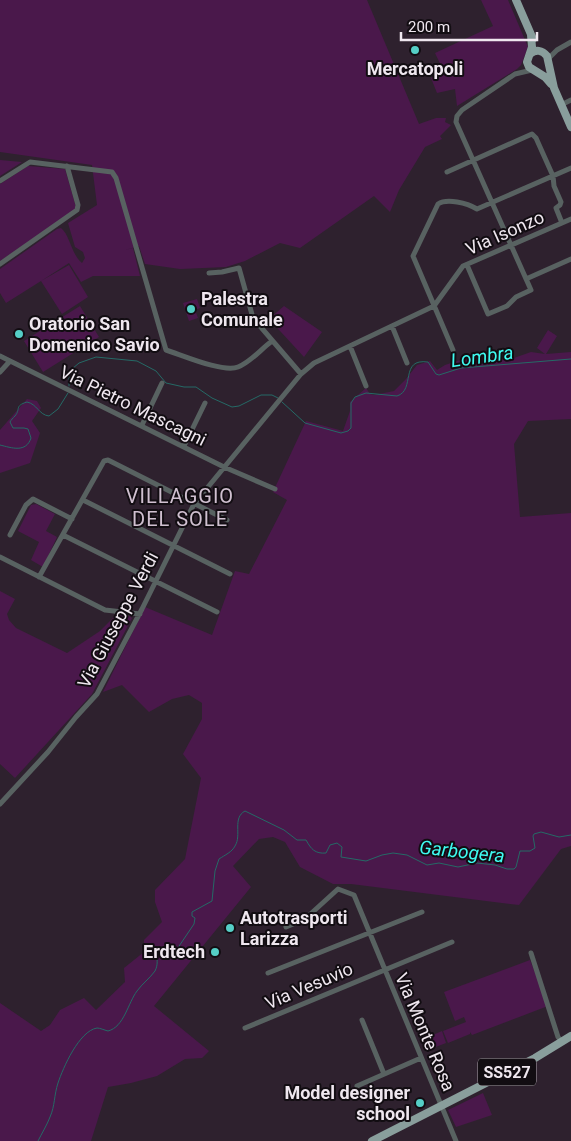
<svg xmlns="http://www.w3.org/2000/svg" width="571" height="1141" font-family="Roboto,sans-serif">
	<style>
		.green { fill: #4a184b }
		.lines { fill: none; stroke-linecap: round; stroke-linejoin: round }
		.stream { stroke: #256a66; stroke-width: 1 }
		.street { stroke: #586261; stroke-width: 5 }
		.primary { stroke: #899e9c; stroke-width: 8 }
		.poi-dot { fill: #55cec6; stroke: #120d12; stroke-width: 2 }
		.labels { text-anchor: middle; stroke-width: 4; stroke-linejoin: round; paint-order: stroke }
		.shield { fill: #120d12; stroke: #ada6ad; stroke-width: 1 }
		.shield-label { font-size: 16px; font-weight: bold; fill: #efe7ef }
		.poi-label { font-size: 18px; font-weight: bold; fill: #efe7ef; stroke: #120d12; text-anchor: start }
		.street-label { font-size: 18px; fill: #efe7ef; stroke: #120d12 }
		.water-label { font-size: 19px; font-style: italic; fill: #3ffbf1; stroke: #120d12 }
		.quarter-label { font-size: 20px; letter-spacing: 1px; fill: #d0c0d0; stroke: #120d12 }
	</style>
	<rect width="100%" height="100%" fill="#2e212e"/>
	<path class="green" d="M0,0H367L419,124L436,118H446L445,122L451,125L440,136L442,139L425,147L399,190L390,212L374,196L300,248L280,243L245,261L226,267L180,269L145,264L139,246L125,250L133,248L140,276H93L81,282L69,263L41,281L69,265L88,297L62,314L41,281L6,303L0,293V269L57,229L61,228C70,235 71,254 82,263L85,258L83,252L75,247L68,223L97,205L92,165L0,152Z
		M481,0H508L528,47L521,65L517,69L457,106L455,89L437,93L431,78L444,72L435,53L493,26Z
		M0,160L22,162L0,176Z
		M28,166L65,169L76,207L74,211L0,261V184Z
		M197,299L200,308L195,310L198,318L189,321L183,303Z
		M80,306L99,337L43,372L24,341Z
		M284,306L322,332L304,357L269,319Z
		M548,330L557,336L546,354L571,352V419L528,421L514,444L520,517L571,513V846L561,849L519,905L351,884H333L300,867L285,842L273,837L259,839L233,866L251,887L154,1006L209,1051L202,1058L185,1059L157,1076L131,1083L108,1087L91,1141H0V1003L41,1031L50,1025L60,1010L84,998L96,1010L125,982L124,968L144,952V940L162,922L155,902V890L185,859L201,778L183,754L202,719V703L189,695L172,699L149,712L122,685L103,692L145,607L212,635L235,571L249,574L287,500L273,492L306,421L343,431L350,411V402L366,388L370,394L374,395L394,391L406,379L417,365L430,361L437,370L445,365L460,360L511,359L531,352L545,354L537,348Z
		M27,399L37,401L41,408L32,421L40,433L30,463L0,473V430Z
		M36,504L55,514L46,531L57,537L43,567L31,560L39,542L18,531L31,505Z
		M0,591L15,599L7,614L9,620L16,628L67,653L100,631L118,613L128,615L132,618L92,694L15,778L0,764Z
		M530,960L548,1006L472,1035L470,1032V1034L448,1043L443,1031L466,1022L464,1017L455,1021L444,992Z
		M442,1031L446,1043L428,1050L424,1039Z
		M483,1093L492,1115L456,1127L448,1110Z"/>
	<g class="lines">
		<path class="stream" d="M69,386V376L72,369L79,363L96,357L137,361L156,371L166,383L184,387H196L212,398L232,407L239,406L261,395H272L278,398
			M282,402L305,423L341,433L348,431L351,428V403L355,397L366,393L397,396C416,390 399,358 428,362L436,374L439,375L461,368L571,359
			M0,445C12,448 26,453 31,438L28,429L24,428H13L10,422C11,420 13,418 15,416C21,409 14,406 27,402C37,404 39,415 49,416L58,409L68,393
			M38,1141C42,1133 47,1125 50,1117C55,1106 54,1095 58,1083C63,1068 79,1031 97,1028C100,1028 104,1030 108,1031C124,1027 128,1003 137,991C142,984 150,978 155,971C158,965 157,961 157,955L159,953L171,958L194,924L195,918L192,916V912L212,901L215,871L219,859C225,855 232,852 235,846C242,835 232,818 245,811L284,830L297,840H306C311,849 315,854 326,853L330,845L337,843L342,847L341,857L366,861L382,855L393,853L407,855L427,865L439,863L458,867L477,863L495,865L507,869H514L516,867L520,851H530L535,848L533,836L534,834L541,832L559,837L571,835"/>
		<path class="street" d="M548,59L557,50L571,42
			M561,105L571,100
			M447,172L532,134L536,138L553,176L554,186L561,202L560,205L556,208L562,223
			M0,181L30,162L112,172L116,178L166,350C182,355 223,373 238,367C251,362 261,349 272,341
			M0,264L77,210L78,205L67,166
			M467,265L488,314L507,306L516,297L531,290L456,122L457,116L462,110L515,74L532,70
			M209,273L222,272L239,268L253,318L301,374
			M526,279L571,259
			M392,326L407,363
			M350,346L366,386
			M453,350L413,256L438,204C447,198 467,203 477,209L571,168
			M0,356L224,467L275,489
			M0,372L10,361
			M142,425L162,383
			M184,446L205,403
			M83,500L230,574
			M10,535L26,505L33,499L72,519
			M63,535L217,612
			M0,557L105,610L140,614
			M39,577L104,461L108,460L227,520
			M0,804L48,752L76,717L97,694L142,609L194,504L301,374L314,363L434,306L463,266L571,219
			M286,927L305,919L338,889L354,895L456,1141
			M531,953L558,1037L562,1042
			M268,973L422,912
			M362,1020L384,1074
			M245,1028L452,942
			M357,1086L421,1058"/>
		<path class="primary" d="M516,0L533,39
			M531,35L532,47L527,62L529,67L545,77L551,84
			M530,54C536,49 542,50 547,56L554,88L571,127
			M372,1141L535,1058L571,1036"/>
	</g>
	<g class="poi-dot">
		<circle cx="415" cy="50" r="5"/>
		<circle cx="191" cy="309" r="5"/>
		<circle cx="19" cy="334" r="5"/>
		<circle cx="230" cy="928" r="5"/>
		<circle cx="215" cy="952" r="5"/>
		<circle cx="420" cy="1103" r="5"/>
	</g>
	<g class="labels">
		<rect class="shield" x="478" y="1058.5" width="58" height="27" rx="4"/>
		<g class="shield-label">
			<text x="507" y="1078">SS527</text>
		</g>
		<g class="poi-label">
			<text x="415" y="75" text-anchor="middle">Mercatopoli</text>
			<text x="201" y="305">Palestra<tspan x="201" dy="21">Comunale</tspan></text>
			<text x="29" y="330">Oratorio San<tspan x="29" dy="21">Domenico Savio</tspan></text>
			<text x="240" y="924">Autotrasporti<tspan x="240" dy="21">Larizza</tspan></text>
			<text x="205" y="958" text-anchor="end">Erdtech</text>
			<text x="410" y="1099" text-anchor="end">Model designer<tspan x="410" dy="21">school</tspan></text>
		</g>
		<g class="street-label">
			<text transform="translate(505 233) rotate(-24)" y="6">Via Isonzo</text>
			<text transform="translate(133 406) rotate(26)" y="6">Via Pietro Mascagni</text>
			<text transform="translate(118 620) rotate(-62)" y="6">Via Giuseppe Verdi</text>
			<text transform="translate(309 986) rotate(-23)" y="6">Via Vesuvio</text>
			<text transform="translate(425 1032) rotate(67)" y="6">Via Monte Rosa</text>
		</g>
		<g class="water-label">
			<text transform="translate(482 356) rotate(-8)" y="7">Lombra</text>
			<text transform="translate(462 851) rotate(6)" y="7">Garbogera</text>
		</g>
		<g class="quarter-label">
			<text x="180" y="503">VILLAGGIO<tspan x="180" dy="23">DEL SOLE</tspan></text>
		</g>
	</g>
	<path d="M401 32v8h136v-8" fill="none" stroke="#efe7ef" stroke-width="2.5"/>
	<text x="408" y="32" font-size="15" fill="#efe7ef" stroke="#120d12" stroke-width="4" paint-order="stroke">200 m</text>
</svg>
